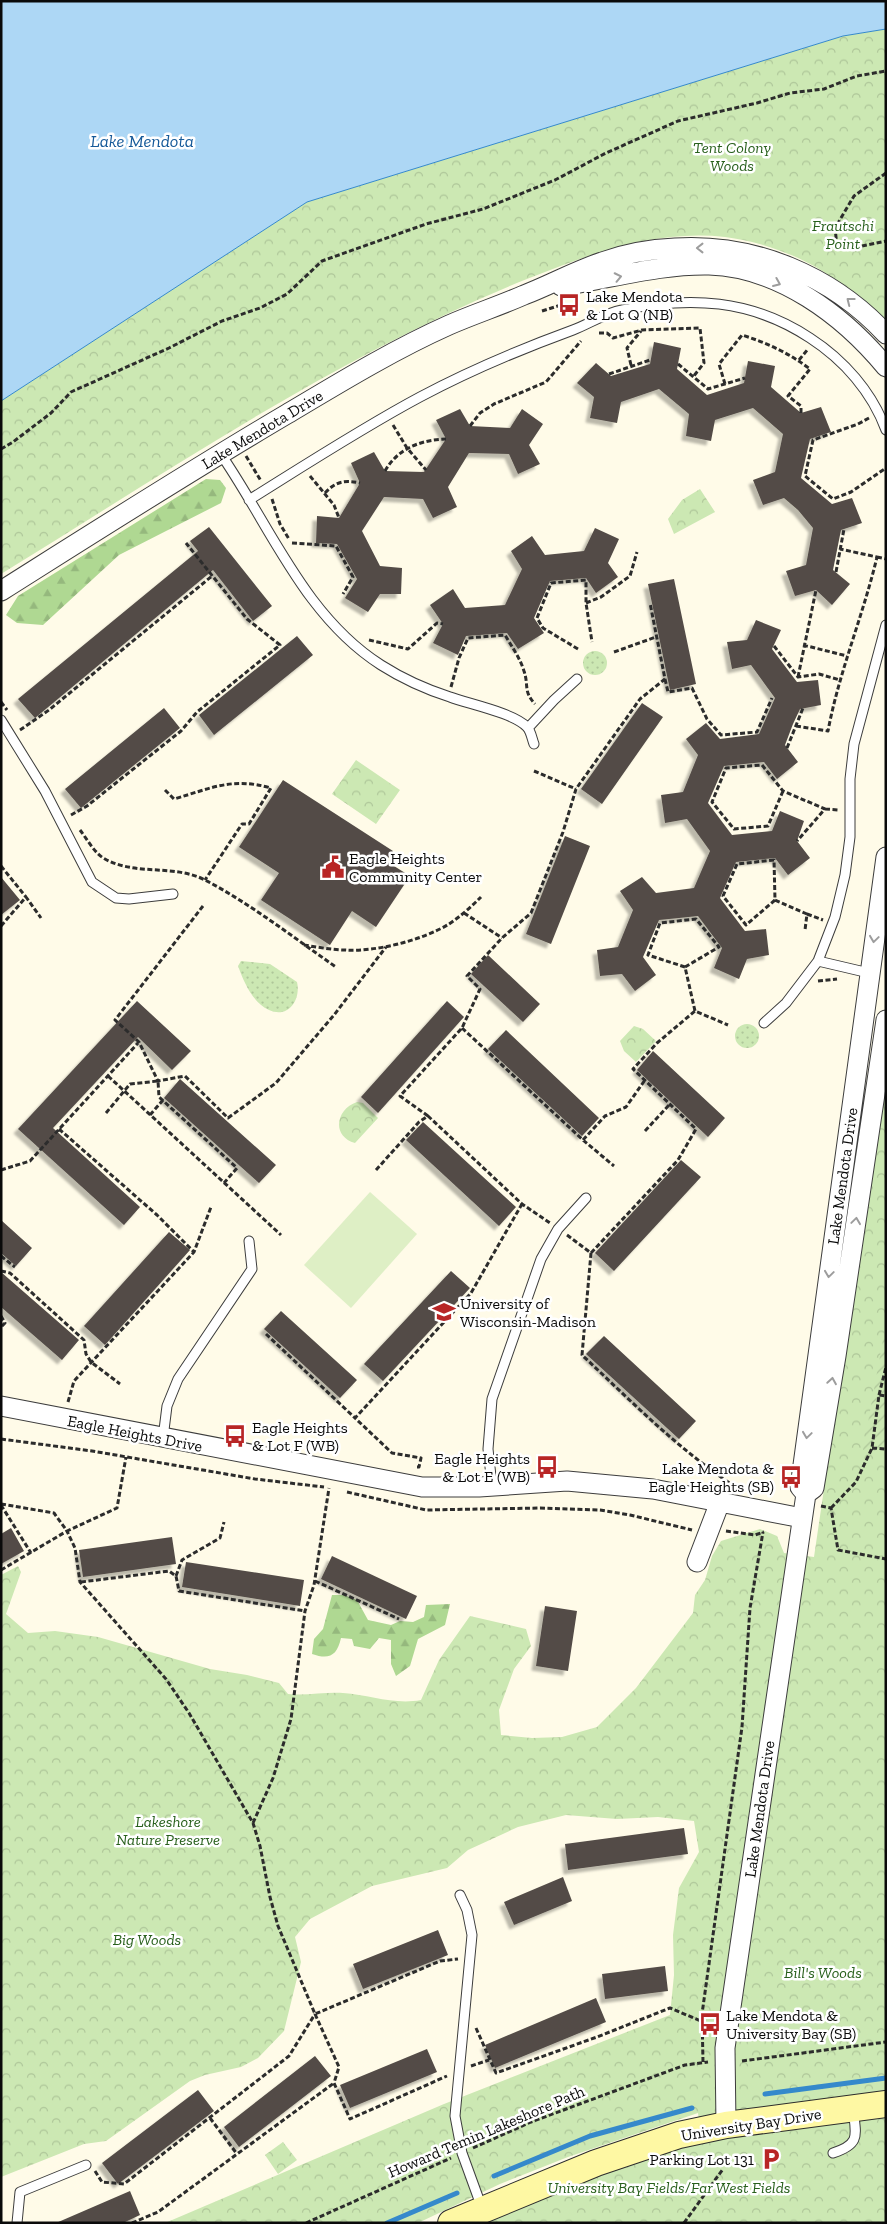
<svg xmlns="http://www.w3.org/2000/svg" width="887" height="2224" font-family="'Zilla Slab',serif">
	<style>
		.grass { fill: url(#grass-dots) }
		.forest { fill: url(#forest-firs) }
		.park { fill: url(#park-crowns) }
		.garden { fill: url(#garden-furrows) }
		.pitch { fill: #deefc5 }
		.water { fill: #add7f5; stroke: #3589cb }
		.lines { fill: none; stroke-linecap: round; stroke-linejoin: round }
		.stream { stroke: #3589cb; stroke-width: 5 }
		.building { fill: #534c47; filter: url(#shadow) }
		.lane-casing { stroke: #3d3d3d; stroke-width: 11 }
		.street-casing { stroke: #3d3d3d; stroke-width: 21 }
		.secondary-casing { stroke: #2c2c2c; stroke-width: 28 }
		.path { stroke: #2c2c2c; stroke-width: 3; stroke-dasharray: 5 2.5; stroke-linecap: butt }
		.lane { stroke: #fff; stroke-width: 9 }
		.street { stroke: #fff; stroke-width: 19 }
		.secondary { stroke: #fef8a3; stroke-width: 26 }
		.oneway { stroke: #9d9d9d }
		.labels { text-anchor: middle; stroke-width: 5; stroke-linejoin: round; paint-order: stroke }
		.park-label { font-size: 16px; font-style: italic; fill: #28601c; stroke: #fff }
		.poi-label { font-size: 16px; fill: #0a0a0a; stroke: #fff; text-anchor: start }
		.street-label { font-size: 16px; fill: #0a0a0a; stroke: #fff }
		.water-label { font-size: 18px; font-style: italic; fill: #165a99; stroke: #fff }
	</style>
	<defs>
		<pattern id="grass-dots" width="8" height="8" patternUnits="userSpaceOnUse" patternTransform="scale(1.25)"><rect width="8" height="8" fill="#cce8b3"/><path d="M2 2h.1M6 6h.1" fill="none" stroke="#aec699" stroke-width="1.8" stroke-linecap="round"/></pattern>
		<pattern id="forest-firs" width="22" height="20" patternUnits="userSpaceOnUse" patternTransform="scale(1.25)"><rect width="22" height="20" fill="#afd892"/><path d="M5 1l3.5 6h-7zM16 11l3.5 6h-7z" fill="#95b87d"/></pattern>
		<pattern id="park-crowns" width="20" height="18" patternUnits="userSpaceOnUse" patternTransform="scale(1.25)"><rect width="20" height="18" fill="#cce8b3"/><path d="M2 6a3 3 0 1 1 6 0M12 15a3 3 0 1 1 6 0" fill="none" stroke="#aec699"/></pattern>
		<pattern id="garden-furrows" width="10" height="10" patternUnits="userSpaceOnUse" patternTransform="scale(1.25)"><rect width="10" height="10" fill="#cce8b3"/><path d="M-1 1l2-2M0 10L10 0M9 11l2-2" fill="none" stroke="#aec699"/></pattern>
		<filter id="shadow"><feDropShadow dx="-4.5" dy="4.5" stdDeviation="1" flood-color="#0004"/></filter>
	</defs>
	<rect width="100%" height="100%" fill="#fffbe8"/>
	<path class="grass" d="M583 663a12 12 0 1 1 24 0a12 12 0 1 1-24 0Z
		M241,961L270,964L297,982C301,999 289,1019 269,1010C252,1002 244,982 238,966Z
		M735 1036a12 12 0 1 1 24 0a12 12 0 1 1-24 0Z"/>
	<path class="forest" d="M206,479L220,480L226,488L221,503L119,555L43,625L17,623L6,615L18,596Z
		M332,1595H344L357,1600L368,1620L391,1625L400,1621L413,1622L424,1617L426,1605L450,1604L445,1625L418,1639L410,1666L396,1676L391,1664V1640L379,1638L370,1649L354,1646L352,1639L341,1638C337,1656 329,1660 312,1654L314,1639L323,1629Z"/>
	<path class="park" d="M886,29V322C876,313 865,305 855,297C845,289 834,279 824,272C796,254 758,241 725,237C657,229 590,254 527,279C340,354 172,469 1,574V401L307,202L843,36Z
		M700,489L715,512L674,534L668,519L682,500Z
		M356,760L400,790L376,824L332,794Z
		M634,1026L643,1029L656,1041L636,1062L624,1051L620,1041Z
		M886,1067V2223H478L662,2151L702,2144L698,2113L568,2157L500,2184L418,2223H165L444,2104L670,2015L674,1975L673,1935L679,1888L699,1852L694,1821L658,1817L617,1819L566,1815L518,1827L468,1850L447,1868L372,1886L310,1919L295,1937L301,1962L284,2031L258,2058L241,2067L205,2075L190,2081L106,2141L84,2144L1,2177V1575L18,1566L21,1572L6,1614L28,1633L55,1631L98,1637L210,1669L247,1675L279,1683L288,1694C306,1696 324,1692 343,1693C370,1695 394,1705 421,1700L439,1660L470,1616L526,1629L531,1646L514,1669L499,1710L501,1735L532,1738L562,1737L597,1727L636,1688L693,1613L695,1595L705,1580L712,1556L721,1541L760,1529L777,1536L784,1553L814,1557Z
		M357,1102L363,1103L378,1118L355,1143C331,1136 336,1109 357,1102Z
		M283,2142L297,2160L278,2174L265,2155Z"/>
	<path class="garden" d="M886,1323V1451L863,1450Z"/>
	<path class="pitch" d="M370,1192L417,1234L351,1308L304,1265Z"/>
	<path class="water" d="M1,1H886V29L843,36L307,202L1,401Z"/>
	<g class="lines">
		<path class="stream" d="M765,2094L886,2078
			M494,2176L590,2136L692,2108
			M387,2223L457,2193"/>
	</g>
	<path class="building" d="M654,342L681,348L677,369L707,395L744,383L748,361L775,366L771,387L801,413L821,407L831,432L810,439L801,478L832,504L852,498L862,523L841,530L833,570L850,584L832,605L816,590L795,596L786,571L806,565L813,528L798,510L784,498L763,505L753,480L775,472L783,434L753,408L715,420L711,441L686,436L689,414L659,389L621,402L617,423L590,418L594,397L577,383L596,363L611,376L650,364Z
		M460,409L470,426L510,428L522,409L543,424L529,445L540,464L518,474L509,454L469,453L448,487L457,507L433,518L423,499L384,497L362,531L380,566L402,568L401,594H380L368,612L345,598L357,579L337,544L316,543L317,516L339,518L360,483L351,463L374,452L385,471L424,472L446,439L436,420Z
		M209,527L272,606L253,621L213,570L35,718L18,699L198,551L190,541Z
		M595,528L619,539L608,563L618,577L596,593L586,578L550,581L534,618L544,633L518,649L507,633L466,636L458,655L433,643L443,624L430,605L453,589L465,608L505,605L522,569L511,551L532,536L545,555L584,551Z
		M674,579L696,684L670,690L648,584Z
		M756,620L781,630L772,649L797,682L818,680L821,705L800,709L793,724L785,745L798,762L777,779L764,762L724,766L708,803L732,835L772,831L780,811L804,821L797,841L810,858L788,875L775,858L736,862L720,898L745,931L766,929L769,955L747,959L739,979L714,968L722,948L698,916L679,918L659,920L643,957L656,975L635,991L622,974L600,976L597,950L618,947L633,910L620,891L642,877L656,893L694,888L710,851L687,819L665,823L661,795L683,792L698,755L686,739L706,723L720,739L759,734L775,698L751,665L732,669L727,642L747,640Z
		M297,636L313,655L214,735L199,715Z
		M642,703L663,717L602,804L581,789Z
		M164,708L180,728L81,808L65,789Z
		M283,780L393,851L386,861L410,876L376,927L352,911L330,945L261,900L279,873L239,847Z
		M565,836L590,846L551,944L526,934Z
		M1,877L20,900L1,915Z
		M488,955L540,1004L523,1022L471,974Z
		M137,1001L191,1051L172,1070L138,1037L53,1128L140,1207L124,1225L18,1129Z
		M447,1001L464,1017L378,1113L361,1097Z
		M506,1030L599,1118L582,1136L488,1049Z
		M653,1051L725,1118L708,1137L637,1070Z
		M180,1079L276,1165L259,1183L164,1098Z
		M423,1122L516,1207L499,1226L406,1140Z
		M681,1160L701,1177L614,1271L595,1253Z
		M1,1220L32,1248L16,1266L1,1253Z
		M169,1232L190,1250L105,1345L84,1326Z
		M451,1271L470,1288L383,1381L364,1364Z
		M1,1272L79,1340L62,1360L1,1307Z
		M281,1311L357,1380L340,1398L264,1329Z
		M604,1336L696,1421L679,1439L586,1354Z
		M11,1528L24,1551L1,1564V1534Z
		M172,1537L176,1564L83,1577L79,1550Z
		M332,1556L417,1596L406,1619L321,1579Z
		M186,1562L304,1580L300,1606L182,1587Z
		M545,1606L577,1611L568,1671L536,1666Z
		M684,1828L688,1854L568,1870L565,1844Z
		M563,1877L572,1901L514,1925L504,1902Z
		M438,1930L448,1955L363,1989L353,1964Z
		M665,1966L668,1991L605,1999L602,1974Z
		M596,1998L606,2022L495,2068L485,2045Z
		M427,2049L437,2072L350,2108L340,2085Z
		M315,2056L331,2076L239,2147L224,2127Z
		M198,2090L214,2111L118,2184L102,2163Z
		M130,2191L140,2215L123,2223H56Z"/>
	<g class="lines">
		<defs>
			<path id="lane" d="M220,453C270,525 304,616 381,665C403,679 425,689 450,697C469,704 514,713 527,727C531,731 532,739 534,744
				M249,500C305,465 362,428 420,397C469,371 521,349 573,330C589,324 605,313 622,310C690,296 751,299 810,338C844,360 872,392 886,430
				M1,720L45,791L92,882L116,898L129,899L173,894
				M528,728L554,700L577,679
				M818,961L869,973
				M764,1023L786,1003L818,961L835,917L845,875L850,837V779L854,744L886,625
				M163,1438L167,1406L178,1379L252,1269L249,1241
				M492,1485L488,1449L492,1399L541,1259L558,1229L586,1198
				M460,1895L467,1910L472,1935L455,2116L462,2153L482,2208
				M833,2153C861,2144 856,2135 853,2109
				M17,2223L20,2192L86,2165"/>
			<path id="street" d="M561,286C610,279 659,264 709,265C779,267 843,315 886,367
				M1,591C96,531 190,471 287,414C339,383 393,350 449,325C474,314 499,306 524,295C550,285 575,271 602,262C624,254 652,249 675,248C755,243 832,276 886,334
				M1,1406L422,1487H479L567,1481L653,1489L802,1518
				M806,1494L814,1488L836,1356L886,1020
				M697,1562L720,1502
				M726,2125L725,2048L806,1494L800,1487L886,857"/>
			<path id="secondary" d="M451,2223L596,2163L679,2135L726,2125L886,2104"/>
		</defs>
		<use href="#lane" class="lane-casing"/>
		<use href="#street" class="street-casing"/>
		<use href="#secondary" class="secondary-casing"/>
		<path class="path" d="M886,173L854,196L835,228L837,246L852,248L886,241
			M542,311L564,304
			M599,333H607L613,338L642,330L700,328L704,363L693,377
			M799,360L808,349
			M678,364L708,389L745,378
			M631,365L627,348L641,331
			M609,374L650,360
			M725,384L719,364L742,335C767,343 789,353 810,369L788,396L801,406V413
			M869,418L858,424L813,440L805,476L833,499L851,492L886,468
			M393,425L407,448L426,470
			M470,426L480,413L494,404L546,382L581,341
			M1,449L13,442L51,413L71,392L169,348L222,321L260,308L287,294L322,261L426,224L483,209L555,180L606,153L678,121L757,103L790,93L824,89L857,76L886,71
			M246,456L261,481
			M385,471C398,448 421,440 446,439
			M310,476L334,505L339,518
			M325,493C336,481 345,480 360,483
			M272,499L280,524L289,539
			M292,543L336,546L353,577L343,594
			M877,557L886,559
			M836,572L844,529
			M586,603L601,597L630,576L637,552
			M369,640L408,649L437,623L443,624
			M803,645L847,656
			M774,646L798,677L819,674L840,680
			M578,649L543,628L537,618L551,583L586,580V603L592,642
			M614,652L656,637
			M798,677L816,590
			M665,679L668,692L692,688L707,719L721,735L757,732L772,698
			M451,687L459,658L468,638L505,635C512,647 520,658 524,671C529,686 523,691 535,704
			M1,702L7,710
			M796,726L828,731C839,672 863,616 877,557L840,549
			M20,730L49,710L212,576
			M787,748L803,708
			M534,771L576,789
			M165,790L174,799C212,788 232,777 271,788L249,824H242L205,880
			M783,791L768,826L734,829L712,802L726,768L762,765L783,791L825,809L797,841
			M825,809L839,810
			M71,815L87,806L181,731L197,712L280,645L247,619L186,543
			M80,830C87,839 95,854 105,859C136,876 174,864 205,880C251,904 294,938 336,967
			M1,866L26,897
			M775,900L746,925L723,896L737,864L774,860L775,900L807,914L805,930
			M203,906L115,1020L139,1042L158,1081L185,1076L228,1118L276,1083L334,1015L386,947
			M464,913L502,938
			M807,914L823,920
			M1,926L26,897L41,918
			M304,945C317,947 332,950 346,950C376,952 423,940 449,924C461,916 471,907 481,897
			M685,967L719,947L696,919L660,923L648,955L685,967L695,1011
			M818,981L837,979
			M462,1028L583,1140L614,1166
			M108,1076L281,1235
			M106,1113L130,1084L158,1081L159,1097L237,1168L224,1183
			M150,1115L163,1100
			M428,1116L400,1096L462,1028L480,989L467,976L502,938L531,913L563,832L576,789L640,699L665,679L650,603
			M59,1129L157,1215L194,1252L211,1207
			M645,1131L670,1104
			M583,1140L605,1116L626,1107L645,1080
			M1,1170L30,1161L138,1043
			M376,1170L419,1122L428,1116L522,1204L550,1223
			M567,1235L591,1253L582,1355C631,1401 678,1449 734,1486
			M591,1253L678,1160L696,1129L633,1069L657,1043L695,1011L728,1025
			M1,1256L15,1267
			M1,1271L10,1273L84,1340L86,1354L91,1362L120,1384
			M1,1316L5,1323L1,1327
			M266,1334L355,1418
			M879,1395L886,1367
			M68,1402L74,1381L194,1252
			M1,1439L92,1451L255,1479L324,1487
			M872,1448L886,1449
			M417,1467H419L421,1458L392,1453L355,1418L471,1293L522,1204
			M347,1492L426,1510L540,1508L600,1510L630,1515L692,1530
			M1,1504L54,1513L67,1531L117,1508L126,1457
			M1,1505L31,1553
			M821,1506L831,1508L838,1550L886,1559
			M831,1508L856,1482L872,1448L879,1395L886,1396
			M726,1531L755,1535L764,1532
			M1,1570L67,1531L75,1548L80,1582L166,1679L189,1713L253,1823L260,1846L270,1897L278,1926L315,2014L440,1961L458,1959
			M176,1576L182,1560L220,1538L224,1522
			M315,1581L399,1619
			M81,1582L169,1571L176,1576L179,1591L305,1611
			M253,1823L273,1778L291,1719L305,1611L314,1585L329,1488
			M315,2014L339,2067L334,2083L350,2119L447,2076
			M476,2028L496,2073L597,2037L670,2008L701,2021
			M742,2061L886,2042
			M703,2062L702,2014L742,1727L750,1608L763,1532
			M471,2066L489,2060
			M210,2118L237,2154
			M473,2148L531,2122L685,2065L708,2062
			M95,2171L102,2182L124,2184L289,2056L315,2014
			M132,2223L158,2212L334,2083
			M306,2223L451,2158
			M684,2223L723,2169"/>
		<use href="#lane" class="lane"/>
		<use href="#street" class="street"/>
		<use href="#secondary" class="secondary"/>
	</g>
	<defs><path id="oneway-chevron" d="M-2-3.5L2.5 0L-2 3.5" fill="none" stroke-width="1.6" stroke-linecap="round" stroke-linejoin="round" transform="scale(1.25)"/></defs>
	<g class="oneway">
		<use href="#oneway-chevron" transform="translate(700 248) rotate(-180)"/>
		<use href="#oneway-chevron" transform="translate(618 277) rotate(-12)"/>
		<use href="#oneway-chevron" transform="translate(777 283) rotate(23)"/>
		<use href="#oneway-chevron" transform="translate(850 301) rotate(-142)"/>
		<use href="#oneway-chevron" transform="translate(874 939) rotate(98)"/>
		<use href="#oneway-chevron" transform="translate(856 1221) rotate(-82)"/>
		<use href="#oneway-chevron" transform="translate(829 1274) rotate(98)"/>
		<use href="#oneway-chevron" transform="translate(832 1381) rotate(-81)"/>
		<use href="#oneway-chevron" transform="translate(807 1435) rotate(98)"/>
	</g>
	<defs>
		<symbol id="bus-bare" viewBox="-9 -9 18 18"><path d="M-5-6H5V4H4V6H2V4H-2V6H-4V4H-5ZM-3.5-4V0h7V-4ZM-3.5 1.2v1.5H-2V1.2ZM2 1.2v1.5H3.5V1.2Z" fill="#b82525" stroke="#fff" stroke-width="2.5" paint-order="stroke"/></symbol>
		<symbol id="civic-bare" viewBox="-9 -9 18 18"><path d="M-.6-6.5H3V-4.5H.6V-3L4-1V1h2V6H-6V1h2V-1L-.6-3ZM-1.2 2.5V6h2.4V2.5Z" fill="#b82525" stroke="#fff" stroke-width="2.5" paint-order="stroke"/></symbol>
		<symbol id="university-bare" viewBox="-9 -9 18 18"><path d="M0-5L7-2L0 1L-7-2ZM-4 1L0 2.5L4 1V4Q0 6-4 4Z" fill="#b82525" stroke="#fff" stroke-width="2.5" paint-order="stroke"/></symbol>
		<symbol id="parking-bare" viewBox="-9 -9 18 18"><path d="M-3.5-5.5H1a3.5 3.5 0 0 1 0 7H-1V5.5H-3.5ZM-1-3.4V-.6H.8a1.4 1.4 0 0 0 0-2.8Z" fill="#b82525" stroke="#fff" stroke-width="2.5" paint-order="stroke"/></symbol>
	</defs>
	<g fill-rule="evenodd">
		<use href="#bus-bare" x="553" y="289" width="32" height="32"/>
		<use href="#civic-bare" x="317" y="851" width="32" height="32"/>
		<use href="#university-bare" x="428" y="1296" width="32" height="32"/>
		<use href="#bus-bare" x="219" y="1420" width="32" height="32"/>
		<use href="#bus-bare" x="531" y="1451" width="32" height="32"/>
		<use href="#bus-bare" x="775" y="1461" width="32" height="32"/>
		<use href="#bus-bare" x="694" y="2008" width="32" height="32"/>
		<use href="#parking-bare" x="755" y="2143" width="32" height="32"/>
	</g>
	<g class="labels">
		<g class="park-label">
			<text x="732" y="153">Tent Colony<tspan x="732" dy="18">Woods</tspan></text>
			<text x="843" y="231">Frautschi<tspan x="843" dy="18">Point</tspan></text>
			<text x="168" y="1827">Lakeshore<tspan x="168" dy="18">Nature Preserve</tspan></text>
			<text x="147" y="1945">Big Woods</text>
			<text x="823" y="1978">Bill's Woods</text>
			<text x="669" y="2193">University Bay Fields/Far West Fields</text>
		</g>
		<g class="poi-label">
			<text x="586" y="302">Lake Mendota<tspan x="586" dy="18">&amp; Lot Q (NB)</tspan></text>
			<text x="349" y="864">Eagle Heights<tspan x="349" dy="18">Community Center</tspan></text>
			<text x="460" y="1309">University of<tspan x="460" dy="18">Wisconsin-Madison</tspan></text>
			<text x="252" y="1433">Eagle Heights<tspan x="252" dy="18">&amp; Lot F (WB)</tspan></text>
			<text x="530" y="1464" text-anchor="end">Eagle Heights<tspan x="530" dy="18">&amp; Lot E (WB)</tspan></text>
			<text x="774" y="1474" text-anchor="end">Lake Mendota &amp;<tspan x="774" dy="18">Eagle Heights (SB)</tspan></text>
			<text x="726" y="2021">Lake Mendota &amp;<tspan x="726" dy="18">University Bay (SB)</tspan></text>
			<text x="754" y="2165" text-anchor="end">Parking Lot 131</text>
		</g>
		<g class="street-label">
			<text transform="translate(262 429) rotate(-31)" y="6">Lake Mendota Drive</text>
			<text transform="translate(842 1176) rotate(-82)" y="6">Lake Mendota Drive</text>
			<text transform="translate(135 1433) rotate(11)" y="6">Eagle Heights Drive</text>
			<text transform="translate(759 1809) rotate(-82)" y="6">Lake Mendota Drive</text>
			<text transform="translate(751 2124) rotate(-9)" y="6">University Bay Drive</text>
			<text transform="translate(486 2131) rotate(-23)" y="6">Howard Temin Lakeshore Path</text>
		</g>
		<g class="water-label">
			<text x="142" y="147">Lake Mendota</text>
		</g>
	</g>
	<rect width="887" height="2224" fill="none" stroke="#0a0a0a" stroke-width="5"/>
</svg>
